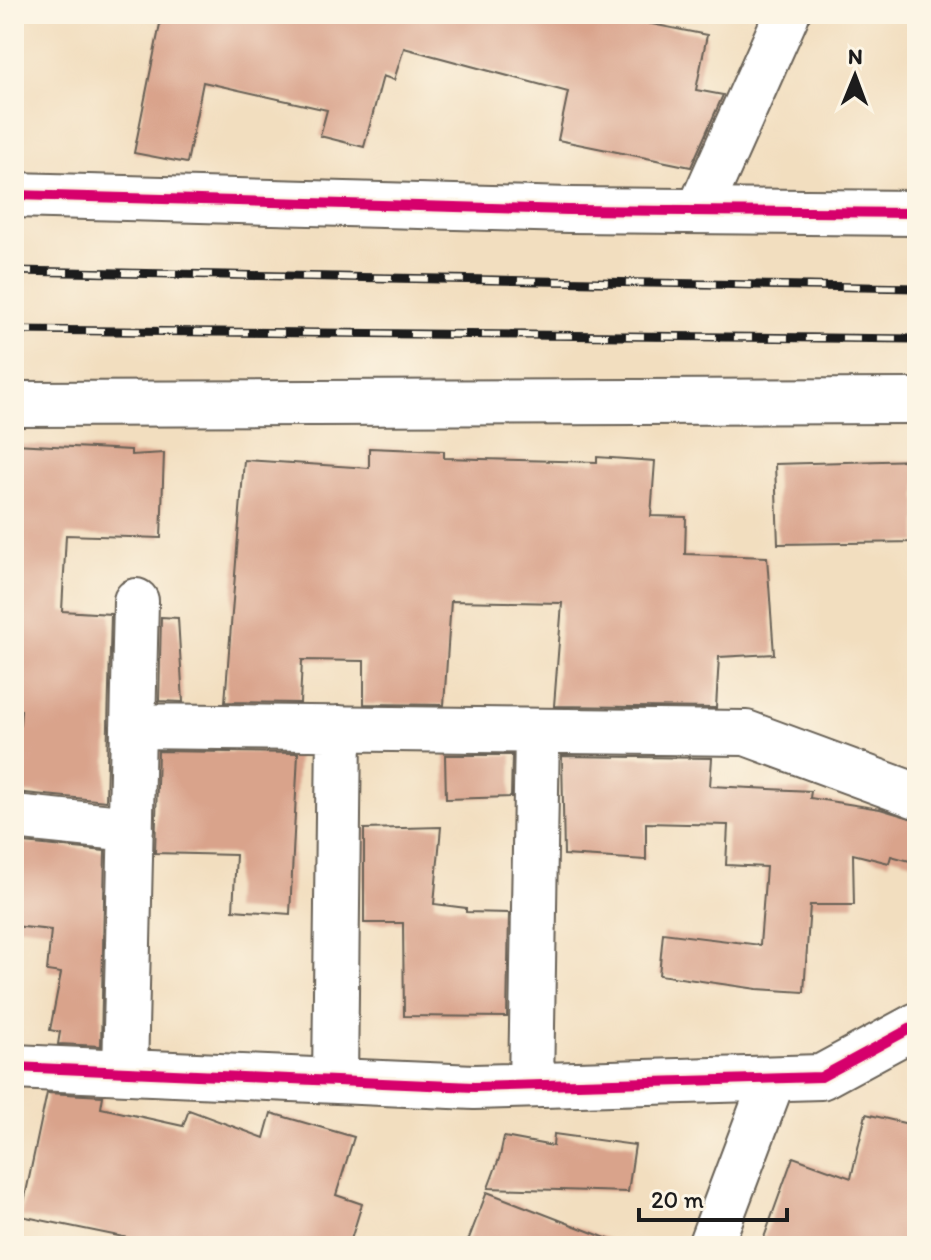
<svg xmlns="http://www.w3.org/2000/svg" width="931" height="1260" font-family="Itim,sans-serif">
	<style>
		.building { fill: #d9a38b }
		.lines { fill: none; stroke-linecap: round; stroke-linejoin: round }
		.minor-casing { stroke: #676055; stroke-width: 48 }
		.tertiary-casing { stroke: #676055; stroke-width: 48 }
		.minor { stroke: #fff; stroke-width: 44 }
		.tertiary { stroke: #fff; stroke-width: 44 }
		.rail-casing { stroke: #1c1c1c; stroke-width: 9 }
		.rail { stroke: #fcf5e5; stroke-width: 6; stroke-dasharray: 18; stroke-linecap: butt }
		.cycleway-casing { stroke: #fcf5e5; stroke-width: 15 }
		.cycleway { stroke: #d6006c; stroke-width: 10 }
	</style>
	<rect width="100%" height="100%" fill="#fcf5e5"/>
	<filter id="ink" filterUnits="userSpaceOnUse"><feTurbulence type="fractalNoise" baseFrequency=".0125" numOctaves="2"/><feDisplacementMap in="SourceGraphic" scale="16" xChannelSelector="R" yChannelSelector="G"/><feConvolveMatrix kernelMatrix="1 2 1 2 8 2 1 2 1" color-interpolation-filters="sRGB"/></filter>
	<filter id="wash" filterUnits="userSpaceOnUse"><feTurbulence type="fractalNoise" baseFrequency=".006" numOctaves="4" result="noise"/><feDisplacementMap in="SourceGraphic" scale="32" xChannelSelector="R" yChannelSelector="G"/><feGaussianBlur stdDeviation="1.8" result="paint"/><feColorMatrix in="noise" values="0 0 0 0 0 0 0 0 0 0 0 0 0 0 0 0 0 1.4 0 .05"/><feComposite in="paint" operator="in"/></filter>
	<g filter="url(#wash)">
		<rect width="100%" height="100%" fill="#f2debf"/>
		<g id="blocks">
			<path class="building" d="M162,14H602L707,35L696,90L723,95L691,167L558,140L568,92L404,48L394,80L383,76L364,147L320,136L327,110L203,82L187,163L134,153Z
				M14,444L131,450V455L164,453L161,538L66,535L62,611L111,614L106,801L15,792L21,710H14Z
				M369,448L444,451V458L597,462V457L655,461L651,516L686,517L685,554L767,557L774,654L719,657L716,708L554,706L562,603L451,601L444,705L364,704V661L302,660L300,703L225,702L244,460L369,468Z
				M917,460V542L778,544L775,464Z
				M161,617L178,618L183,702L159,701Z
				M158,751L298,753L290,914L233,910L236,855L155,853Z
				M445,755H512L511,797L446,799Z
				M562,756L712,758L710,786L811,791L810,798L880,809L917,820V863L891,856L889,863L853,854L854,905H810L804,992L757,989L659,975L663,933L760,945L766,867L726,865L728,825L646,823V860L564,855Z
				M441,827L434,904L466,908V912L509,913L507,1017L404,1016L403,923H364V829Z
				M14,842L105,851L101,1046L58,1044L60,1032L50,1030L61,973L47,971L51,930L14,926Z
				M47,1093L103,1096L101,1108L183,1126L189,1110L264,1138L271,1113L354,1137L336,1195L362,1204L349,1246H136L138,1240L21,1216Z
				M866,1114L917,1126V1246H761L793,1157L851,1178Z
				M554,1134L635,1145L628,1192L488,1188L500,1156L504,1137L553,1146Z
				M487,1192L619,1243V1246H466Z"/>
		</g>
	</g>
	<g filter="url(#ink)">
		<use href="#blocks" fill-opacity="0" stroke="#676055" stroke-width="2"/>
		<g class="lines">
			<defs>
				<path id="minor" d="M699,211L787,14
					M14,404L917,401
					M133,726L746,733L917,796
					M14,817L131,829
					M14,1067L474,1087L821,1077L917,1025
					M125,1072L136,601
					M335,1081L339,728
					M531,1085L537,731
					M710,1246L773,1079"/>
				<path id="tertiary" d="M14,195L569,210L917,213"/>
			</defs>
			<use href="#minor" class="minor-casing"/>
			<use href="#tertiary" class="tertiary-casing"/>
			<use href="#minor" class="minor"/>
			<use href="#tertiary" class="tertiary"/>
			<defs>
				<path id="rail" d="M14,271L917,288
					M14,330L917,339"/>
			</defs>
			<use href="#rail" class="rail-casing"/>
			<use href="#rail" class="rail"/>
			<defs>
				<path id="cycleway" d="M14,195L569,210L917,213
					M14,1067L474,1087L821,1077L917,1025"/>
			</defs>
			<use href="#cycleway" class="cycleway-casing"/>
			<use href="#cycleway" class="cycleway"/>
		</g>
	</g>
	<rect width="931" height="1260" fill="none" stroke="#fcf5e5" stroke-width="48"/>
	<g transform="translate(855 76) rotate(1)" stroke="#fcf5e5" stroke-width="6" paint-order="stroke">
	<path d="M0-6L14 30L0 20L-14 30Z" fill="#1c1c1c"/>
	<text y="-12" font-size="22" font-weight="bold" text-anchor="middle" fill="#1c1c1c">N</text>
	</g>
	<path d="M639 1208v12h148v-12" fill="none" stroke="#1c1c1c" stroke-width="4"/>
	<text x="651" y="1208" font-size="24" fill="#1c1c1c" stroke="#fcf5e5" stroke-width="6" paint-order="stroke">20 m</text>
</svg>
